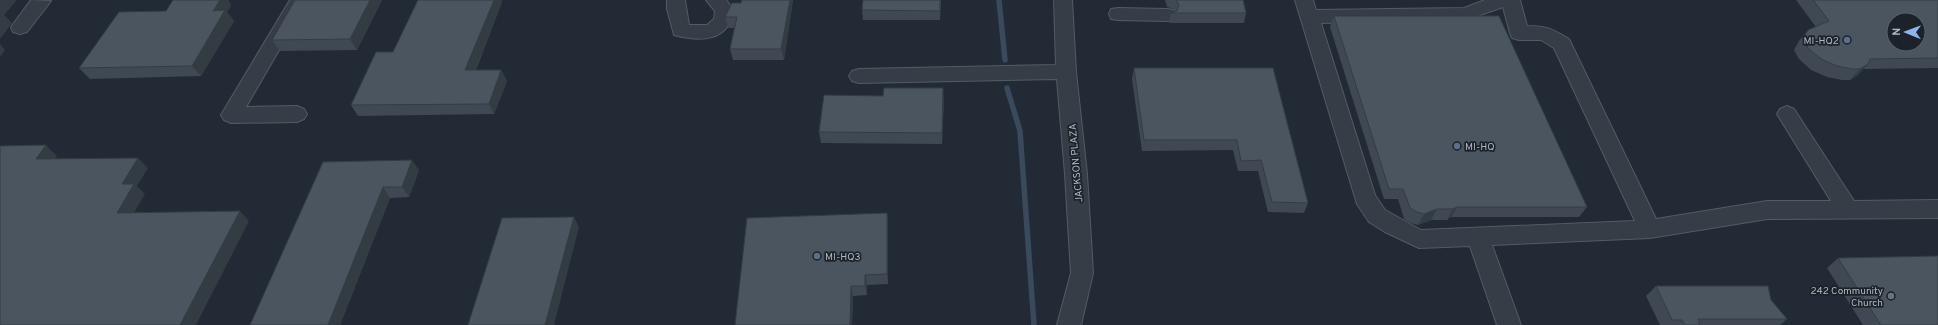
<svg xmlns="http://www.w3.org/2000/svg" width="1938" height="325" font-family="Overpass,sans-serif">
	<style>
		.lines { fill: none; stroke-linecap: round; stroke-linejoin: round }
		.stream { stroke: #394a5d; stroke-width: 5.5 }
		.minor-casing { stroke: #535b63; stroke-width: 2 }
		.minor { fill: #363d46; fill-rule: evenodd }
		.wall { fill: #404953 }
		.shaded-wall { fill: #343c43 }
		.building { fill: #4b5560; stroke: #343c43; fill-rule: evenodd }
		.service-dot { fill: #5c6f8a; stroke: #1b222a; stroke-width: 1.5 }
		.worship-dot { fill: #6b7280; stroke: #1b222a; stroke-width: 1.5 }
		.labels { text-anchor: middle; stroke-width: 3.5; stroke-linejoin: round; paint-order: stroke }
		.poi-label { font-size: 10px; fill: #b0b8c2; stroke: #1b222a; text-anchor: end }
		.street-label { font-size: 10px; fill: #b0b8c2; stroke: #1b222a }
	</style>
	<rect width="100%" height="100%" fill="#222b35"/>
	<g class="lines">
		<path class="stream" d="M999,0L1005,60
			M1007,88L1020,131L1034,325"/>
		<defs>
			<path id="minor" d="M31,0L51,1L27,32L20,34L13,32L11,27Z
				M290,0H308L246,107L297,106L304,109L307,114L304,119L297,122L231,123L224,120L221,115Z
				M667,0H685L689,25H707L714,19L715,11L706,0H726L734,10C728,42 701,42 674,35L667,9Z
				M1054,0H1072L1076,72L1087,174L1093,273L1081,325H1057L1071,273L1065,174L1057,79L859,83L852,81L849,76L852,71L859,69L1056,65Z
				M1295,0H1313L1316,10L1464,8L1485,0H1520L1527,26C1547,26 1552,29 1569,39L1656,219L1767,201H1831L1777,114L1780,109L1787,106L1794,109L1854,201L1938,200V218L1767,219L1650,238L1492,245L1521,325H1497L1470,246L1419,248L1385,232L1369,222L1357,204ZM1503,7L1510,33L1512,38L1519,40H1541L1554,48L1635,221L1421,230L1385,210L1375,195L1321,23L1466,20Z
				M1118,8L1167,9L1174,10L1176,15L1174,20L1167,21L1118,20L1111,19L1109,14L1111,9Z"/>
		</defs>
		<use href="#minor" class="minor-casing"/>
		<use href="#minor" class="minor"/>
	</g>
	<path class="wall" d="M173,0H228L231,5L227,12L234,21L201,76L90,79L79,68L166,11Z
		M295,0H382L357,50L280,51L272,40Z
		M418,0H502V2L476,70H501L507,81L494,114L358,116L351,105L393,52Z
		M793,0L784,60H733L730,49L734,28H728L725,17L741,3Z
		M941,0L940,20H863L862,10Z
		M1165,0H1243L1246,13L1244,23H1169L1171,13L1176,12L1174,9L1167,7Z
		M1796,0H1938V68L1863,69L1858,75L1850,80H1842L1827,77L1811,70L1799,59L1794,50L1799,41L1808,30L1816,27Z
		M1334,16L1587,207L1579,217H1451L1447,220H1431L1418,225L1411,223L1404,219L1398,199H1384L1330,27Z
		M1134,68H1273L1308,203L1304,213L1268,212L1258,171H1238L1233,150L1142,151L1132,79Z
		M944,99L942,144L821,143L819,132Z
		M323,162L419,170L409,197L390,198L340,325H250Z
		M887,213L888,223V284L867,285V295L853,296L852,325H735Z
		M1838,258L1938,325H1863L1827,268Z
		M1656,286L1771,300L1787,319L1780,325H1660L1646,296Z"/>
	<path class="shaded-wall" d="M0,0H17L4,15L12,23L0,39Z
		M220,0H228L231,5L227,12L234,21L201,76L192,66L213,11Z
		M370,0H382L357,50L350,39Z
		M494,0H502V2L471,81L465,70Z
		M790,0H793L784,60L781,49Z
		M0,44L5,50L0,57Z
		M1868,64L1858,75L1850,80L1860,69Z
		M501,70L507,81L494,114L489,104Z
		M943,88L944,99L942,144V133Z
		M46,145L57,156L48,170L36,159Z
		M138,158L148,168L137,186L145,194L128,223L117,213L122,184Z
		M412,160L419,170L409,197L402,187Z
		M383,187L390,198L340,325H328Z
		M1457,207L1451,217L1447,220L1453,209Z
		M1437,209L1431,220L1418,225L1424,214Z
		M240,211L249,221L196,325H180Z
		M887,213L888,223V284L887,274Z
		M574,217L579,227L554,325H545Z
		M865,275L867,285V295L865,286Z
		M851,286L853,296L852,325H850Z"/>
	<path class="building" d="M173,0H220L213,11L225,10L192,66L79,68L119,12L166,11Z
		M295,0H370L350,39L272,40Z
		M418,0H494L465,70H501L489,104L351,105L376,52H393Z
		M742,0H790L781,49H730L737,17H725L732,3H741Z
		M863,0H940V11L862,10Z
		M1176,0H1243L1246,13H1171L1177,11L1179,5Z
		M1813,0H1938V58L1870,59L1868,64L1860,69H1852L1837,66L1821,59L1808,48L1803,39L1808,30L1829,21ZM1894,20H1918V44H1894Z
		M1334,16H1499L1587,207H1457L1453,209H1437L1424,214L1417,212L1410,208L1403,189H1389Z
		M1134,68H1273L1308,203L1272,202L1261,160L1241,161L1237,140H1144Z
		M884,88H943L942,133L819,132L824,95L883,96Z
		M46,145L36,159L138,158L122,184H134L117,213L240,211L180,325H0V146Z
		M412,160L402,187H383L328,325H250L323,162Z
		M887,213V274L865,275V286H851L850,325H735L747,218Z
		M574,217L545,325H468L502,218Z
		M1938,256V325H1881L1838,258Z
		M1656,286H1768L1771,300L1787,319H1698L1700,325H1685L1682,320H1672Z"/>
	<g class="service-dot">
		<circle cx="1847" cy="40" r="4"/>
		<circle cx="1457" cy="146" r="4"/>
		<circle cx="817" cy="256" r="4"/>
	</g>
	<circle class="worship-dot" cx="1891" cy="296" r="4"/>
	<g class="labels">
		<g class="poi-label">
			<text x="1839" y="44">MI-HQ2</text>
			<text x="1465" y="150" text-anchor="start">MI-HQ</text>
			<text x="825" y="260" text-anchor="start">MI-HQ3</text>
			<text x="1883" y="294">242 Community<tspan x="1883" dy="12">Church</tspan></text>
		</g>
		<g class="street-label">
			<text transform="translate(1075 163) rotate(-95)" y="4">JACKSON PLAZA</text>
		</g>
	</g>
	<g transform="translate(1906 32) rotate(271)"><circle r="19" fill="#1b222a" stroke="#575e67"/>
	<path d="M0-3L7 15L0 10L-7 15Z" fill="#8cb5ec"/>
	<text y="-6" font-size="11" font-weight="bold" text-anchor="middle" fill="#b0b8c2">N</text>
	</g>
</svg>
